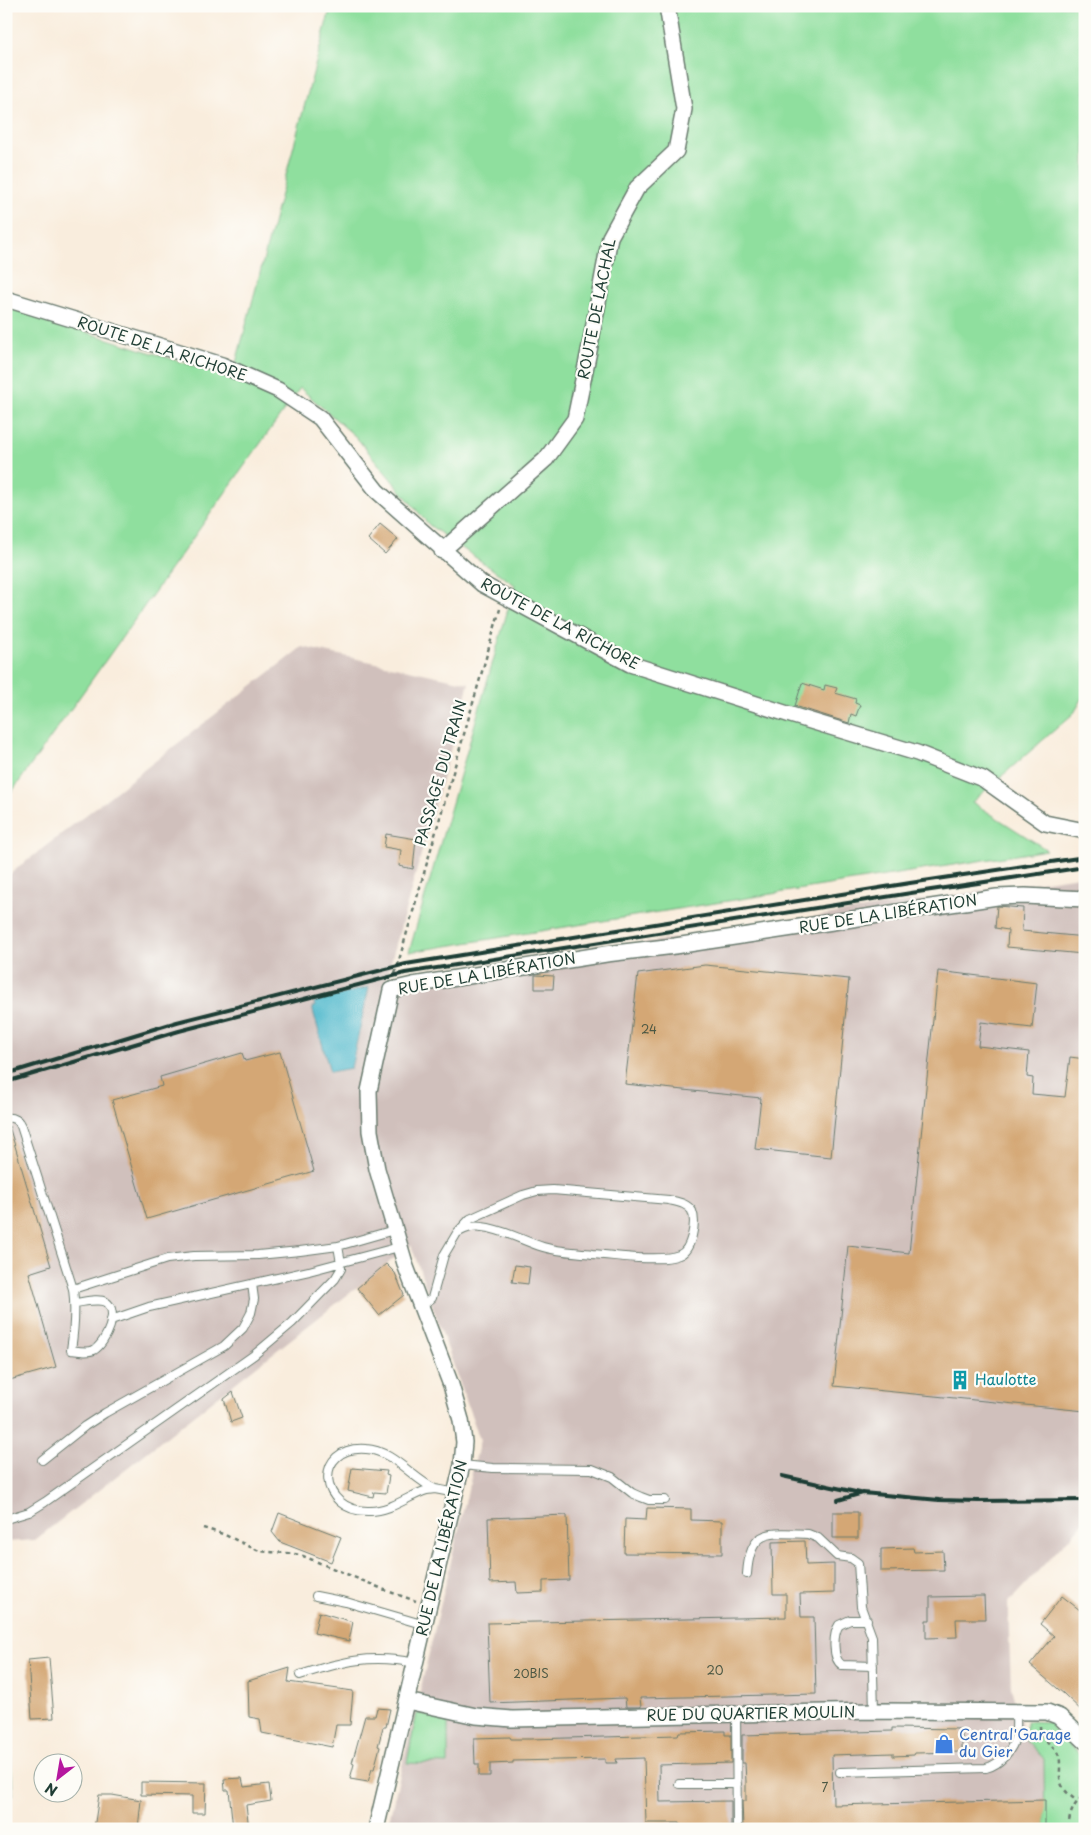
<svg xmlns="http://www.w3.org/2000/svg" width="1091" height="1835" font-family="'Playpen Sans',sans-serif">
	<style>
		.industrial { fill: #d0c0bc }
		.green { fill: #8fdf9e; stroke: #578e69 }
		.water { fill: #4eb8cc; stroke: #367a80 }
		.building { fill: #d4a775 }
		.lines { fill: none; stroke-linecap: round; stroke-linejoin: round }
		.service-casing { stroke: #6b7b6f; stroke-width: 10 }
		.minor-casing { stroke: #6b7b6f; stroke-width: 18 }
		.path { stroke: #6b7b6f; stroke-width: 2.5; stroke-dasharray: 4 4; stroke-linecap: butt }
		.service { stroke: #fff; stroke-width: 8 }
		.minor { stroke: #fff; stroke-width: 15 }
		.rail { stroke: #1f3d34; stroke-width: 4 }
		.labels { text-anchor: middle; stroke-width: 4.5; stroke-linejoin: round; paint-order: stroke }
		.number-label { font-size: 12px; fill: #4c5844 }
		.street-label { font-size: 15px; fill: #1f3d34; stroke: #fdfcf7 }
		.culture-label { font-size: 15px; fill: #0d838f; stroke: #fdfcf7; text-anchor: start }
		.shop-label { font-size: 15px; fill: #366cbe; stroke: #fdfcf7; text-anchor: start }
	</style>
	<rect width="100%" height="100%" fill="#fdfcf7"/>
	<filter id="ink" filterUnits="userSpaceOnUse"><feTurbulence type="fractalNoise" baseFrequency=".02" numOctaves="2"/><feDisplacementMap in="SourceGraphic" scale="10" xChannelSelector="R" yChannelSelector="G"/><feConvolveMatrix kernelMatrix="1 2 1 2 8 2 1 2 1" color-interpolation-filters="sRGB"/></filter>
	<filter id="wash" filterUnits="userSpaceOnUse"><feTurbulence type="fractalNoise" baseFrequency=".0096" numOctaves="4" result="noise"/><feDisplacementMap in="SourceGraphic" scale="20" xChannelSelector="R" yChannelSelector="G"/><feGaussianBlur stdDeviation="1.12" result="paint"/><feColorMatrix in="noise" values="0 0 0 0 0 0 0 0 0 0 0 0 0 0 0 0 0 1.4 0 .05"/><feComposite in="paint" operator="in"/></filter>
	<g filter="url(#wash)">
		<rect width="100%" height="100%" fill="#f9eddd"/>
		<path class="industrial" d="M302,647L469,683L385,983L1085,875V1521L1008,1603L1011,1688L1026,1740L1044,1759L1045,1829H387L480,1440L411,1245L35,1540L6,1542V877Z"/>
		<path class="green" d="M331,6H1085V694L1074,713L972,802L1047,850L409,952L515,585L429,525L356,437L300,388L11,793L6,794V307L232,378Z
			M6,1675L13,1795H6Z
			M417,1713L448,1719V1764L407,1763Z
			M1026,1721L1051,1722L1052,1728L1085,1760V1829H1045L1044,1759L1026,1740Z"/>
		<path class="water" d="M369,987L351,1068L330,1072L312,1007H315L314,1002Z"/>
		<g id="blocks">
			<path class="building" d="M380,524L398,539L385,554L368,539Z
				M802,683L824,690L825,685L837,688L835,693L856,699L855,703L860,705L856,716L851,714L849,723L795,706Z
				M386,834L416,839L413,869L399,866L401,850L384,847Z
				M997,906L1023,908L1022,931L1085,937L1083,954L1007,947L1008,930L995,928Z
				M705,965L849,979L831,1157L755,1149L761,1098L625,1084L638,974Z
				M938,971L1037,983L1032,1028L981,1022L978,1046L1029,1052L1027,1077L1033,1078L1032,1094L1065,1097L1070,1057L1085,1059V1411L834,1386L848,1246L909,1253Z
				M535,975L554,976L553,989H535Z
				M280,1052L314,1171L147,1219L112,1100L162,1086L160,1077L242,1053L245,1061Z
				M9,1126L51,1266L29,1273L56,1367L6,1381V1127Z
				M386,1264L395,1273L404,1295L379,1315L357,1288Z
				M515,1265L530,1267L528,1284L512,1282Z
				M233,1392L242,1418L231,1422L224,1399Z
				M352,1468L387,1471L386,1475L389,1476L386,1493L374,1492L373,1497L348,1491Z
				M647,1508L691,1509V1520L722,1521V1554L624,1553L625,1519L646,1520Z
				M833,1512H858V1538H833Z
				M279,1513L341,1537L331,1562L280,1542L272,1532Z
				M567,1515L569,1580L543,1581V1592L517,1593L516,1582L490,1583L488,1518Z
				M805,1541L806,1565L834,1564V1593L800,1594L801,1617H814L816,1694L640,1698L641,1707H626L625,1698L490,1703L487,1623L786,1617V1594H773L772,1542Z
				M913,1548L914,1552L943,1551L944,1570L881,1571V1549Z
				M984,1596L985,1619H956L957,1637L926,1638V1620H930V1597Z
				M1062,1596L1085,1614V1714L1064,1694L1030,1665L1054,1636L1040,1624Z
				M319,1612L353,1622L349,1641L314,1633Z
				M49,1658L54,1718L32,1719L28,1660Z
				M290,1668L288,1682L353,1691L350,1725H336L332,1747L262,1733L260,1719L249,1717L248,1681Z
				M377,1708L390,1709L386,1727H383L378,1746L380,1747L374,1769H372L368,1782L350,1779L354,1764L352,1763L365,1716H375Z
				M892,1728L962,1729V1752L915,1753L914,1755L893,1756V1753L832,1755L833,1805L1045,1800V1829H746V1826L743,1827L742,1801H746V1782L745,1763H742V1735L892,1731Z
				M725,1731V1735H731V1763L659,1765L660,1802L731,1801V1827L680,1828V1823H646L644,1758L616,1759L617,1763H605V1759L513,1761V1763L490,1764V1776H479V1764H475L474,1738L510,1737L511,1739H530L678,1735L679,1732Z
				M242,1778L244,1787L269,1784L271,1801L246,1805L249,1829H233L229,1790H225L224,1779Z
				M141,1782L206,1783L205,1813H192V1796L141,1795Z
				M99,1795H112L141,1800L138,1829H94Z"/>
		</g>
	</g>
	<g filter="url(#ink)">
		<use href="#blocks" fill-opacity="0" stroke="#6b7b6f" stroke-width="1"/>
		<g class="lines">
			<defs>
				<path id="service" d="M6,1118C14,1117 18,1119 21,1126L73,1289C76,1310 74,1330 71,1350C78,1351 88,1353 94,1350C106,1343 120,1311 106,1302C98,1298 84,1302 75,1303
					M73,1289L167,1259L194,1256L258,1255L300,1251L338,1246L394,1230
					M421,1306L432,1298L444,1255L457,1233L470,1219L523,1195L537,1191L553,1190L669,1200C677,1202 687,1203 692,1211C697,1223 691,1251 679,1255C667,1260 651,1258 638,1258C622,1257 607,1255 592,1254C576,1252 559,1252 543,1247C523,1241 503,1229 482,1227C472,1225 465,1229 457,1233
					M111,1320L149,1307L309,1271L399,1247
					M42,1460L85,1426L105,1413L224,1346L243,1328L251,1313L254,1299L252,1284
					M462,1465L493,1468L592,1469L612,1477L632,1493L641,1497L649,1500H665
					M435,1489C413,1479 392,1450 366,1449C312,1445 318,1513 370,1511C391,1511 408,1496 427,1490L435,1489L456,1493
					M6,1519L29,1512L45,1502L254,1355L292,1323L335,1279L341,1269V1263L338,1246
					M747,1574C750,1527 770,1533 808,1534L818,1538L837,1556L851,1558L858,1563L861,1607L872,1637L874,1711
					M316,1596L346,1602L425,1625
					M867,1620H850L839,1625C833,1634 832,1659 842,1665L873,1666
					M300,1675C343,1661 371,1654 416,1663
					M736,1715L737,1829
					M840,1772L986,1768C999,1765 1013,1750 1015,1737C1017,1729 1016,1720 1016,1712
					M679,1784H737"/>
				<path id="minor" d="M6,299L222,365L278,390L320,418L377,491L482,584L630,664L794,716L917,753L983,779L1045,823L1085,831
					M442,551L546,459L575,419L590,346L610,237L637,188L676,151L684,109L667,6
					M407,1701L476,1716L512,1719L874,1711L1047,1712L1060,1717L1085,1741
					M376,1829L462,1465L464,1442L461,1420L451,1385L406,1267L377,1169L370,1131L369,1091L391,990L413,985L606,954L675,946L997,897L1025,896L1085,899"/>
			</defs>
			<use href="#service" class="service-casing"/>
			<use href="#minor" class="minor-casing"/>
			<path class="path" d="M395,974L500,609
				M203,1528L223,1534L257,1550C272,1554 287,1551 303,1556L390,1592L416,1601
				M1040,1726C1040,1741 1054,1744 1059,1756C1060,1759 1060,1763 1060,1768C1059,1786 1063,1790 1077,1801
				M1068,1829C1070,1811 1073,1806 1085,1793"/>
			<use href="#service" class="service"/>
			<use href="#minor" class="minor"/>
			<path class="rail" d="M6,1074L177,1022L406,964L910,883L1085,857
				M6,1082L179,1031L405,973L911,893L1085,867
				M782,1476L860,1493
				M838,1500L863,1493L939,1500L978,1501L1085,1500"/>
		</g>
	</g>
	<defs>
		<symbol id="building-bare" viewBox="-9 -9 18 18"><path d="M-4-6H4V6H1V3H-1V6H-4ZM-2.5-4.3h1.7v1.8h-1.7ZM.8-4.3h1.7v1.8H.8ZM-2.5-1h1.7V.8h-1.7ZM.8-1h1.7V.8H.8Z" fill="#0f9aa8" stroke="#fdfcf7" stroke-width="2.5" paint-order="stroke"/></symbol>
		<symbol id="shop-bare" viewBox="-9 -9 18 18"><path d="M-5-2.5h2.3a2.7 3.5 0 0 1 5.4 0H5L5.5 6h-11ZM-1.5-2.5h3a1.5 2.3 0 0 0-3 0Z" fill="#3f7fe0" stroke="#fdfcf7" stroke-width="2.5" paint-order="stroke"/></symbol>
	</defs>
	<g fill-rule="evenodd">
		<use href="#building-bare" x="946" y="1366" width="28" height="28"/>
		<use href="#shop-bare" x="930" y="1730" width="28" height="28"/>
	</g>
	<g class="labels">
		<g class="number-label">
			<text x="649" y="1034">24</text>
			<text x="715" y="1675">20</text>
			<text x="531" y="1678">20BIS</text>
			<text x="825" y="1792">7</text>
		</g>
		<g class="street-label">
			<text transform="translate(597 309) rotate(-79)" y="5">ROUTE DE LACHAL</text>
			<text transform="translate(162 349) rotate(18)" y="5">ROUTE DE LA RICHORE</text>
			<text transform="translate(560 624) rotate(28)" y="5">ROUTE DE LA RICHORE</text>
			<text transform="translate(441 773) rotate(-74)" y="5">PASSAGE DU TRAIN</text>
			<text transform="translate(888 914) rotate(-9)" y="5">RUE DE LA LIBÉRATION</text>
			<text transform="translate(487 974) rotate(-10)" y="5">RUE DE LA LIBÉRATION</text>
			<text transform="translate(442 1548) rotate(-77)" y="5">RUE DE LA LIBÉRATION</text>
			<text transform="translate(751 1714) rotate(-1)" y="5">RUE DU QUARTIER MOULIN</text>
		</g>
		<g class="culture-label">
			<text x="975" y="1385">Haulotte</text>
		</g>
		<g class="shop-label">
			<text x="959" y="1740">Central'Garage<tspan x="959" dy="17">du Gier</tspan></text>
		</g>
	</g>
	<rect width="1091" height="1835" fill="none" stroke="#fdfcf7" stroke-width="25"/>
	<g transform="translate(58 1778) rotate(211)"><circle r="24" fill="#fdfcf7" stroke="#a4b0a9"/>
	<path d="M0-4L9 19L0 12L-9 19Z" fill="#b5179e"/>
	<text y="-8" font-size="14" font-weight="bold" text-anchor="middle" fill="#1f3d34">N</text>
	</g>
</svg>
